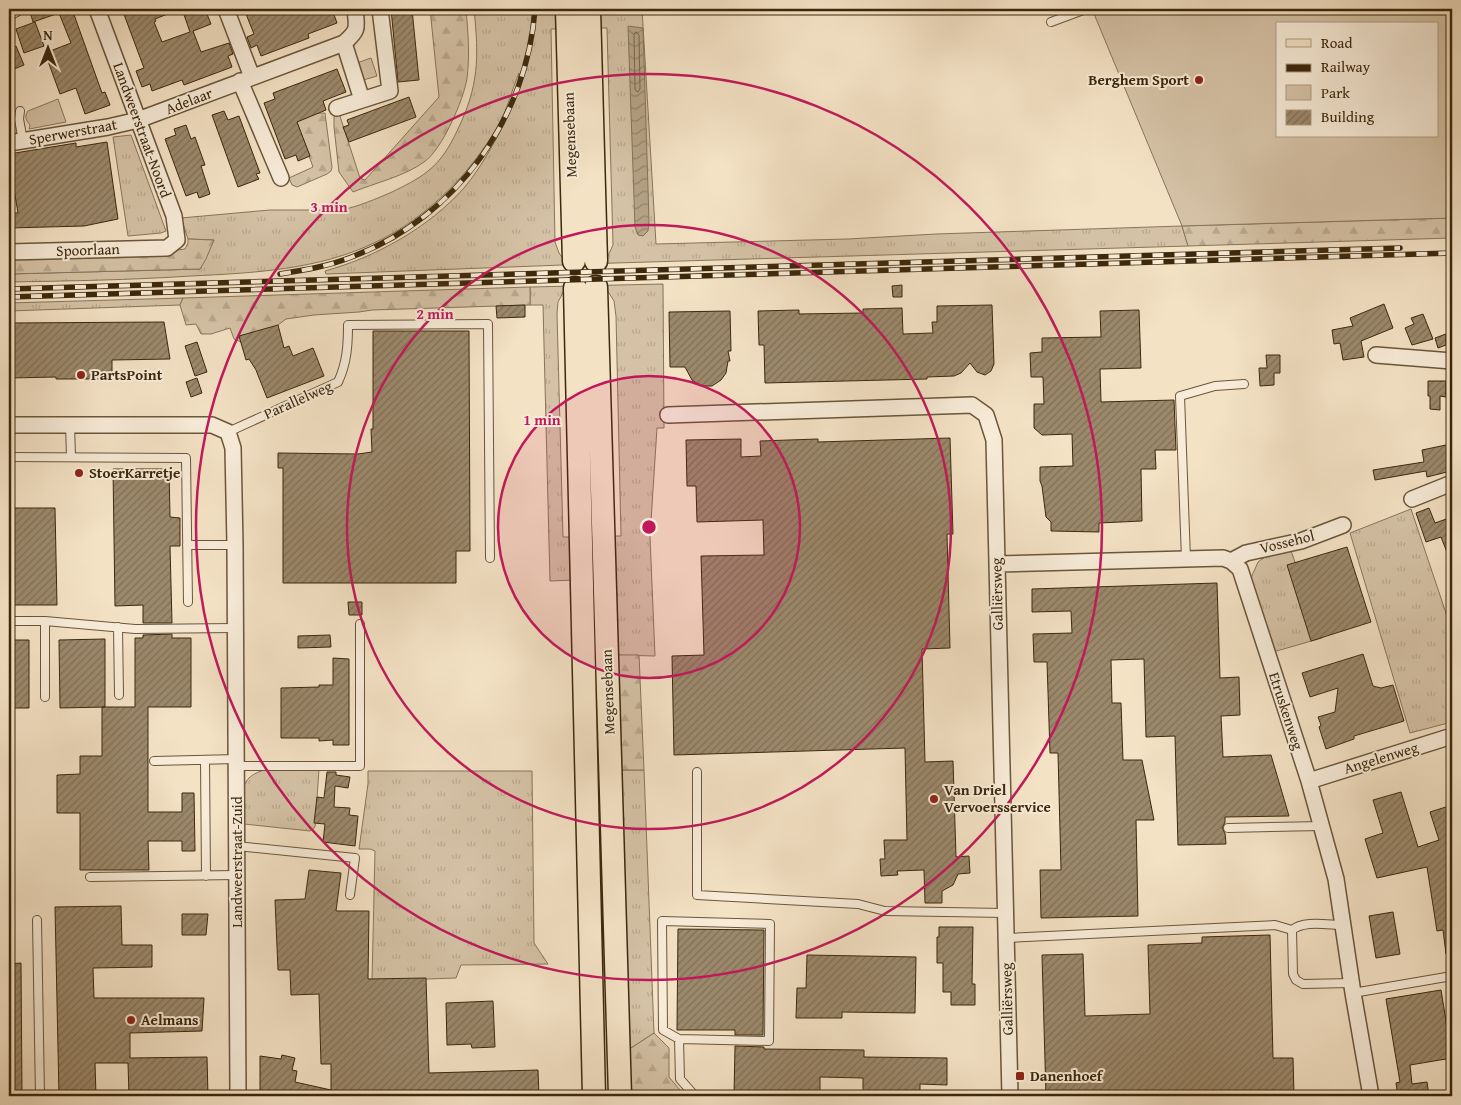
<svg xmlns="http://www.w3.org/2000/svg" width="1461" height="1105" font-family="'Gentium Book Plus',serif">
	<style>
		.grass { fill: url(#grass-tufts); stroke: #887559 }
		.forest { fill: url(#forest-firs); stroke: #887559 }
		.green { fill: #d5c2a6; stroke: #887559; fill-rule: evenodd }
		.water { fill: url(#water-waves); stroke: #857255 }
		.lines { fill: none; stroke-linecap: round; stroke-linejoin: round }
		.shore { stroke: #786649; stroke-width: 1 }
		.building { fill: url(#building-hatch); stroke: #3c280c }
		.lane-casing { stroke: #6a563a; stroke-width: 10 }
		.street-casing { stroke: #6a563a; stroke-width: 18 }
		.primary-casing { stroke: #3c280c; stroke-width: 25 }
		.lane { stroke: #f8ecd9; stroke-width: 8 }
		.street { stroke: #f8ecd9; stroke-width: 15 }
		.primary { stroke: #f4e2c5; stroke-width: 22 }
		.rail-casing { stroke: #3c280c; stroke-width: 5.5 }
		.rail { stroke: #f8ecd9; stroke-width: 4; stroke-dasharray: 11; stroke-linecap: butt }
		.ring { fill: none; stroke: #c2185b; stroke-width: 2.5 }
		.poi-dot { fill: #8f2418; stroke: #f8ecd9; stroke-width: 2 }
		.labels { text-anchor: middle; stroke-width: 4; stroke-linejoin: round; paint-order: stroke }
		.poi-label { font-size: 15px; font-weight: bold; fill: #3c280c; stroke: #f8ecd9; text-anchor: start }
		.street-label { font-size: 15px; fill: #3c280c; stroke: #f8ecd9 }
		.centre { fill: #c2185b; stroke: #f8ecd9; stroke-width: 2.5 }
		.ring-label { font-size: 15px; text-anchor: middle; font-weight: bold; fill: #c2185b; stroke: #f8ecd9; stroke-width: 4; stroke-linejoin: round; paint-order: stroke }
	</style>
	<defs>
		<pattern id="grass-tufts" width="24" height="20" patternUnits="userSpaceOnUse" patternTransform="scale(1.25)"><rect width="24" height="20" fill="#d5c2a6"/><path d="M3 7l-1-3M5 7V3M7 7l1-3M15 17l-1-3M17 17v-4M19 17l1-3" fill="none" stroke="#b8a78e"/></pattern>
		<pattern id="forest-firs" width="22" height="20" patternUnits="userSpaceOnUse" patternTransform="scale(1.25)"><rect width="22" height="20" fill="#d5c2a6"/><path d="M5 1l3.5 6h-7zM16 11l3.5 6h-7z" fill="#b8a78e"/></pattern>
		<pattern id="water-waves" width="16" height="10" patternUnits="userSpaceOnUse" patternTransform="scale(1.25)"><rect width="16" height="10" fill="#b5a386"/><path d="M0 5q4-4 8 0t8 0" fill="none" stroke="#94856c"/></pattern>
		<pattern id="building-hatch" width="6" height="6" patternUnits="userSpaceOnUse" patternTransform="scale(1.25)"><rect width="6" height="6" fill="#9c896c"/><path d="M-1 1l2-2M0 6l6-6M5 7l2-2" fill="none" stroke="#807057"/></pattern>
	</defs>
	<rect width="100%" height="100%" fill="#f4e2c5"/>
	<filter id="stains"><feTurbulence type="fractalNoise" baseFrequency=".004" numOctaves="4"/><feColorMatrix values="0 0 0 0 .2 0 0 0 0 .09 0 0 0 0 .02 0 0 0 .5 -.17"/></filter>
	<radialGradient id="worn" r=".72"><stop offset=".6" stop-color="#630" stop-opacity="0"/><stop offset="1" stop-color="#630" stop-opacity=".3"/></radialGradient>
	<path class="grass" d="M474,9H560L557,29H551L555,242L559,253L564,260L607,258L613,245L607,28H598L596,9H642L656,244L848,239L936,234L1182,226L1188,246L615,263L326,274L325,271C376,257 428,228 464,188C476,174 486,157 495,141C507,120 517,97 519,73C512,90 507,110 498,126C470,174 427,218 376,242C319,270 253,273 191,276C130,280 69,281 9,282V274L200,269L214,240L188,239L181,218L270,210H342C359,206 376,199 392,192C404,186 417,180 428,171C441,161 450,146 457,131C479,86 479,58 474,9Z
		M131,135L166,231L161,233L128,236L113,137Z
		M663,284L664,428H657L650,537L655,656L611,655L614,536H621L616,316L614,301L607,290L564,291L558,302L557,314L563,537H571L575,580L550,581L543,305H530V287Z
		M183,298L180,305L9,311V303Z
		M1411,509L1452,631V722L1410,733L1350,533Z
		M1290,548L1322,638L1273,652L1251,578L1258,562L1266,556Z
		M268,769H319L315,827L310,831L244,824C243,795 235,777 268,769Z
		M616,770H644L654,1033L625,1052Z
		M368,771H532L534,943L548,964L461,965L456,978L372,981L375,851L370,849H359L368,784Z"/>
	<path class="forest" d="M430,9H466C468,32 470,55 467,78C464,99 442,150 424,162C405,176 375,183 353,192L339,172L334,127V117L338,110L360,178L365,180L439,97Z
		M325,113L332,167L331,171L327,174L297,187L292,185L289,178L313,167L294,114Z
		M1452,218V238L1188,246L1182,226Z
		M188,239L214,240L206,259L200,269L9,274V257L178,250L185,249L188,243Z
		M530,287V305L372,310L359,312L314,315L286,319L278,325L241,342L234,339L230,328L211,334H201L196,324L186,325L180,305L183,298Z
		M611,655H639L644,770H616Z
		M654,1033L669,1048V1077L685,1096H632L627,1086L625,1052Z"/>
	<path class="green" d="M1092,9H1452V218L1182,226ZM1277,24H1437V136H1277Z
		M371,58L377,76L360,81L354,64Z
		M58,99L66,122L29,129L30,125C26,120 24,117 28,111Z"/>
	<path class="water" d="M628,26L643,28L649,221L648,231L643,236L638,235L635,227Z"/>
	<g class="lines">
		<path class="shore" d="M636,32L639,35L640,89L638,92L635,90L634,35Z"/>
	</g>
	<path class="building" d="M38,9H72L102,93L105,92L110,105L85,114L76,88L60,94L45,53L71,43L59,13L33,22L30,12Z
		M122,9H180L155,19L156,21L154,22L162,42L190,32L182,9H205L211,24L193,31L201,52L229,43L233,54L228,56L232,67L184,85L182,80L152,91L150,84L142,87L136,71L144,68Z
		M244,9H332L337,23L308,34L309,38L261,56L257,45L251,48L247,37L254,34Z
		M391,9H412L419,80L398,82Z
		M35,22L44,46L24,53L16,29Z
		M16,46L24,65L9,71V49Z
		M337,69L346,92L323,101L326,110L297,122L310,156L298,161L296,155L285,159L264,103L275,99L273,93Z
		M409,97L416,117L349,142L343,127L349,125L347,120Z
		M224,111L228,120L239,116L260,173L256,174L259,179L238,187L212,115Z
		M186,125L191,139L195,137L205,165L201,166L210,194L199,198L197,192L186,196L165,139L176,135L174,129Z
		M107,142L118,219L84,226L9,228V213H18L14,189L9,190V154L76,143V147Z
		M902,285V297H893L892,286Z
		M1384,304L1393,328L1361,341L1364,357L1343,360L1340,343L1334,344L1332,330L1353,326L1350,318Z
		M525,305V317L497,318L496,306Z
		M992,305L994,364L991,371L985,375L977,372L970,363L961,373L954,376L927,377V379L765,383L764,345H759L758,311L799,310V314L863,313V309L902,308L903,334L933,333L932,322H937V306Z
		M1139,310L1141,368L1100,369L1101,402L1174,400L1176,450H1155L1156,469H1141L1142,521L1099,523V532L1051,531V522L1046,517L1042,486L1040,481V467L1073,466L1072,434L1042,435L1034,428V404H1044L1043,377H1031L1030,353L1042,352V338L1101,337L1100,311Z
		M730,311L731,351H728L730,361H728L726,373L721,380L712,386H701L692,380L685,367H670L669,312Z
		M1423,314L1433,339L1412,345L1405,328L1414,324L1411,318Z
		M164,322L170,359L112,360V379H56V377L9,378V323Z
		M278,325L284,348L289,346L293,356L313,348L324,376L267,398L256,370L249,359L246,360L239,336Z
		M373,331H469L470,551H456V583H283V468H278V453L358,454L372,452L371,429H373Z
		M1446,334V345L1438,348L1435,338Z
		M197,342L207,372L195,376L185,346Z
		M1266,355H1280V373H1274V385L1260,386L1259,368H1267Z
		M197,378L202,393L191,397L186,382Z
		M1428,381H1446V397L1440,396V410L1430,409V396H1428Z
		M950,438L953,534H947L950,648L922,649L925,762L953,761L956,857L969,856L970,873L958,874L953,885L942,891V903H925L924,870L897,871L898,875L881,876L880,859H885L884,840H907L905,748L674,755L672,656L704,655L701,556L764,555L763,520L697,522L696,486H687L686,440L741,439V457L761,456L760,441L818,439V442Z
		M1446,445L1451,471L1427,477L1426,471L1375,480L1373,470L1424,462L1422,450Z
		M113,469H169L170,517L180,518V546H170L172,623H143V605L115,606Z
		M9,508H55L57,605H9Z
		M1429,508L1435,523L1452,517V565L1441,537L1426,542L1416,513Z
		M1347,547L1371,622L1311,641L1287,565Z
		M1217,583L1220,678L1239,677L1240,715L1221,716L1223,757L1271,755L1289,816L1225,817V823L1222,828L1225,833L1226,844L1178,845L1175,736L1146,737L1144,659L1111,660L1112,703H1121L1123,760H1142L1154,820H1136L1138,916L1041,918L1040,870H1061L1058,753H1050L1047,662H1034L1033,634L1072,633L1071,611L1032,612V589Z
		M348,602H362V615H349Z
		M172,634V638H191V707H148V812H182V793H194L195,851H182V841H148L149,870H80V813H57V775L80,774V756H102V707H135V638H143V635Z
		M330,635L331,647L298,648V636Z
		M105,639V707L60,708L59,640Z
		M9,640H29V708H9Z
		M1363,654L1373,686L1381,688L1393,685L1404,721L1354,736V739L1326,749L1319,727L1321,725L1318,717L1335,712L1338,688L1310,697L1302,673Z
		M333,658L349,659V745H333V740L319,741V738H281V688L319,687V685H333Z
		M327,772H336V775L350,777L348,788L335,786L334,807L350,808L349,815L358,816L355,846L323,842L325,824L314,823L317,797L324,798Z
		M1401,792L1418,847L1439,840L1430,812L1449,806L1452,817V954H1446L1443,930L1437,931L1427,867L1377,878L1365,839L1383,833L1373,800Z
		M309,870L341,873L336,911H369L368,979L426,978L429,1073L538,1070L539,1096H260V1056L281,1059L282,1055L295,1058L292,1070L297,1071L295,1082L331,1090V1064H321L319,994L291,995L290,970H278L275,900L305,899Z
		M121,906L122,945H152V967L93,968L94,998H204L202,1031L130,1033V1058L207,1057L208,1096H129L128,1063H95L96,1096H59L55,907Z
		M1393,912L1400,954L1376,958L1369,916Z
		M182,914H208L206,935H182Z
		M939,927H973L972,984H975V1005H951V992H943V963H937V937H939Z
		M678,929L764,930L763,1035H735V1030H677Z
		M1270,935L1273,1058H1293L1294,1096H1046L1042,955L1083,954L1085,1016L1150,1014L1148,945L1202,943V937Z
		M807,955L916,957L915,1013L842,1012V1018H796L797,988H806Z
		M21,963L22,1096H9V964Z
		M1441,990L1452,1058L1410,1065L1412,1084L1427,1082L1429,1096H1398L1396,1083L1400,1082L1386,999Z
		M493,1001L495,1047L472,1048L471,1044L447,1045L446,1003Z
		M735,1046L764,1047V1049L864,1050V1057L947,1058V1085L920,1084V1096H863V1078L820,1077V1096H734Z"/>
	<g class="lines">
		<defs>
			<path id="lane" d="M9,16L17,12L16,9
				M1051,22L1086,9
				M20,111L19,119L23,141
				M70,425L71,457
				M228,432L338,382C347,363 348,345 348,325L488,324L490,558
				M9,457L186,458L188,602
				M187,545H235
				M1186,559L1180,396L1215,386L1244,384
				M9,621H45L135,629L236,628
				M45,621V697
				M118,627L119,695
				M205,760L206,876
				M154,761L237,759
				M237,766H360V624
				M697,772V895L858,904L885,911L1005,913
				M1228,828L1321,826
				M237,846L355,858L350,895
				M90,877L237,875
				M37,920L40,1096
				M662,921L770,924L769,1041L679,1039L663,1030Z
				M1343,925C1328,925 1304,920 1292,930L1293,974L1296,980L1303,984L1351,983
				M1006,938L1275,925L1292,930
				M1353,993L1452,976
				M679,1039L680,1079L695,1096"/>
			<path id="street" d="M226,9L252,77
				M344,43L362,100
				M240,81L281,178
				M337,108L390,91L380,9
				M9,143L108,127L138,120L344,43C359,30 357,28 355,9
				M9,252L167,248L177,240L174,216L97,9
				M1376,355L1452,361
				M668,415L972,405L986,415L994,440L1010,1096
				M9,425H212L228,432L233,448L235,545L238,1096
				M1412,499L1452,483
				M1231,561L1246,553L1301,541L1343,525
				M997,564L1223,558L1231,561L1240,569L1309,781L1336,879L1353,993L1371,1096
				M1309,781L1452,736"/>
			<path id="primary" d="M567,9L574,261
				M589,9L596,261
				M596,287L620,1096
				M575,288L594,1096"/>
		</defs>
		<use href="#lane" class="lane-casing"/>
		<use href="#street" class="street-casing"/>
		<use href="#primary" class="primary-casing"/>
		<use href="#lane" class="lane"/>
		<use href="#street" class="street"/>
		<use href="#primary" class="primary"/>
		<defs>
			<path id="rail" d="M280,274C305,270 330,266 354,256C456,217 527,118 535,9
				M9,289L1400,248
				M9,297L1452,253"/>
		</defs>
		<use href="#rail" class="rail-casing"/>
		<use href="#rail" class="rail"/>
	</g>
	<circle cx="649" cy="527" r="151" fill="#c2185b" fill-opacity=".12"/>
	<g class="ring">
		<circle cx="649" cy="527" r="151"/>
		<circle cx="649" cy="527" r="302"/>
		<circle cx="649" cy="527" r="453"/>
	</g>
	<g class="poi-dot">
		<circle cx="1199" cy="80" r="5"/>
		<circle cx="81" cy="375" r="5"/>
		<circle cx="79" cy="473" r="5"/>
		<circle cx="934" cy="799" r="5"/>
		<circle cx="131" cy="1020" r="5"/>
		<rect x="1015" y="1071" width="10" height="10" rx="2.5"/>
	</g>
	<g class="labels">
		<g class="poi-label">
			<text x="1189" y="85" text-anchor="end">Berghem Sport</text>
			<text x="91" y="380">PartsPoint</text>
			<text x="89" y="478">StoerKarretje</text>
			<text x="944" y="795">Van Driel<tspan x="944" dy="17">Vervoersservice</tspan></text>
			<text x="141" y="1025">Aelmans</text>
			<text x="1030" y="1081">Danenhoef</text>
		</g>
		<g class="street-label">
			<text transform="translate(189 101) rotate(-21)" y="5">Adelaar</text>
			<text transform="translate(142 130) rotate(70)" y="5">Landweerstraat-Noord</text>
			<text transform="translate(73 132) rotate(-10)" y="5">Sperwerstraat</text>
			<text transform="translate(570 135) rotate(-92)" y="5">Megensebaan</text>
			<text transform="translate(88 250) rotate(-2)" y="5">Spoorlaan</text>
			<text transform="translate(298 400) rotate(-24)" y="5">Parallelweg</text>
			<text transform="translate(1287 542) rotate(-14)" y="5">Vossehol</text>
			<text transform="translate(997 594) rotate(-91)" y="5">Galliërsweg</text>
			<text transform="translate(608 692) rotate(-92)" y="5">Megensebaan</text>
			<text transform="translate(1286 711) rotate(72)" y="5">Etruskenweg</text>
			<text transform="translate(1381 758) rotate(-17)" y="5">Angelenweg</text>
			<text transform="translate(237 862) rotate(-90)" y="5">Landweerstraat-Zuid</text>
			<text transform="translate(1007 999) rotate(-91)" y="5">Galliërsweg</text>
		</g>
	</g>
	<circle cx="649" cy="527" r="8" class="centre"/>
	<g class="ring-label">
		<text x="329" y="212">3 min</text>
		<text x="435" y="319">2 min</text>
		<text x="542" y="425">1 min</text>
	</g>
	<rect width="1461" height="1105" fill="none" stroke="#f4e2c5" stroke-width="30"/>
	<rect x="10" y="10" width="1441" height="1085" fill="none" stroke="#3c280c" stroke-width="2.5"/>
	<rect x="15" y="15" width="1431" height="1075" fill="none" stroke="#3c280c"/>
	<rect x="1276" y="22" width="162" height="115" fill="#f8ecd9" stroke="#ad9e87"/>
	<rect x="1286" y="39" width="25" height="8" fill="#f4e2c5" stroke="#ad9e87"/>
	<text x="1321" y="48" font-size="15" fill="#3c280c">Road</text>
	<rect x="1286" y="64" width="25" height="8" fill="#3c280c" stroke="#ad9e87"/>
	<text x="1321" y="72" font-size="15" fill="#3c280c">Railway</text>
	<rect x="1286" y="85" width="25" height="15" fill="#d5c2a6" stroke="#ad9e87"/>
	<text x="1321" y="98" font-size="15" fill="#3c280c">Park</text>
	<rect x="1286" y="110" width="25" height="15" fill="url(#building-hatch)" stroke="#ad9e87"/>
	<text x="1321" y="122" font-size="15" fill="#3c280c">Building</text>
	<g transform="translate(48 48)" stroke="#f8ecd9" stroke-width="4" paint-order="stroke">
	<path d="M0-4L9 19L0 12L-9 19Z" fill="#3c280c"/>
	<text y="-8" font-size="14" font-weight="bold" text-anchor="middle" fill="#3c280c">N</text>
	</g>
	<rect width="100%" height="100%" filter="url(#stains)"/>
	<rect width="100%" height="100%" fill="url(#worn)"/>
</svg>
